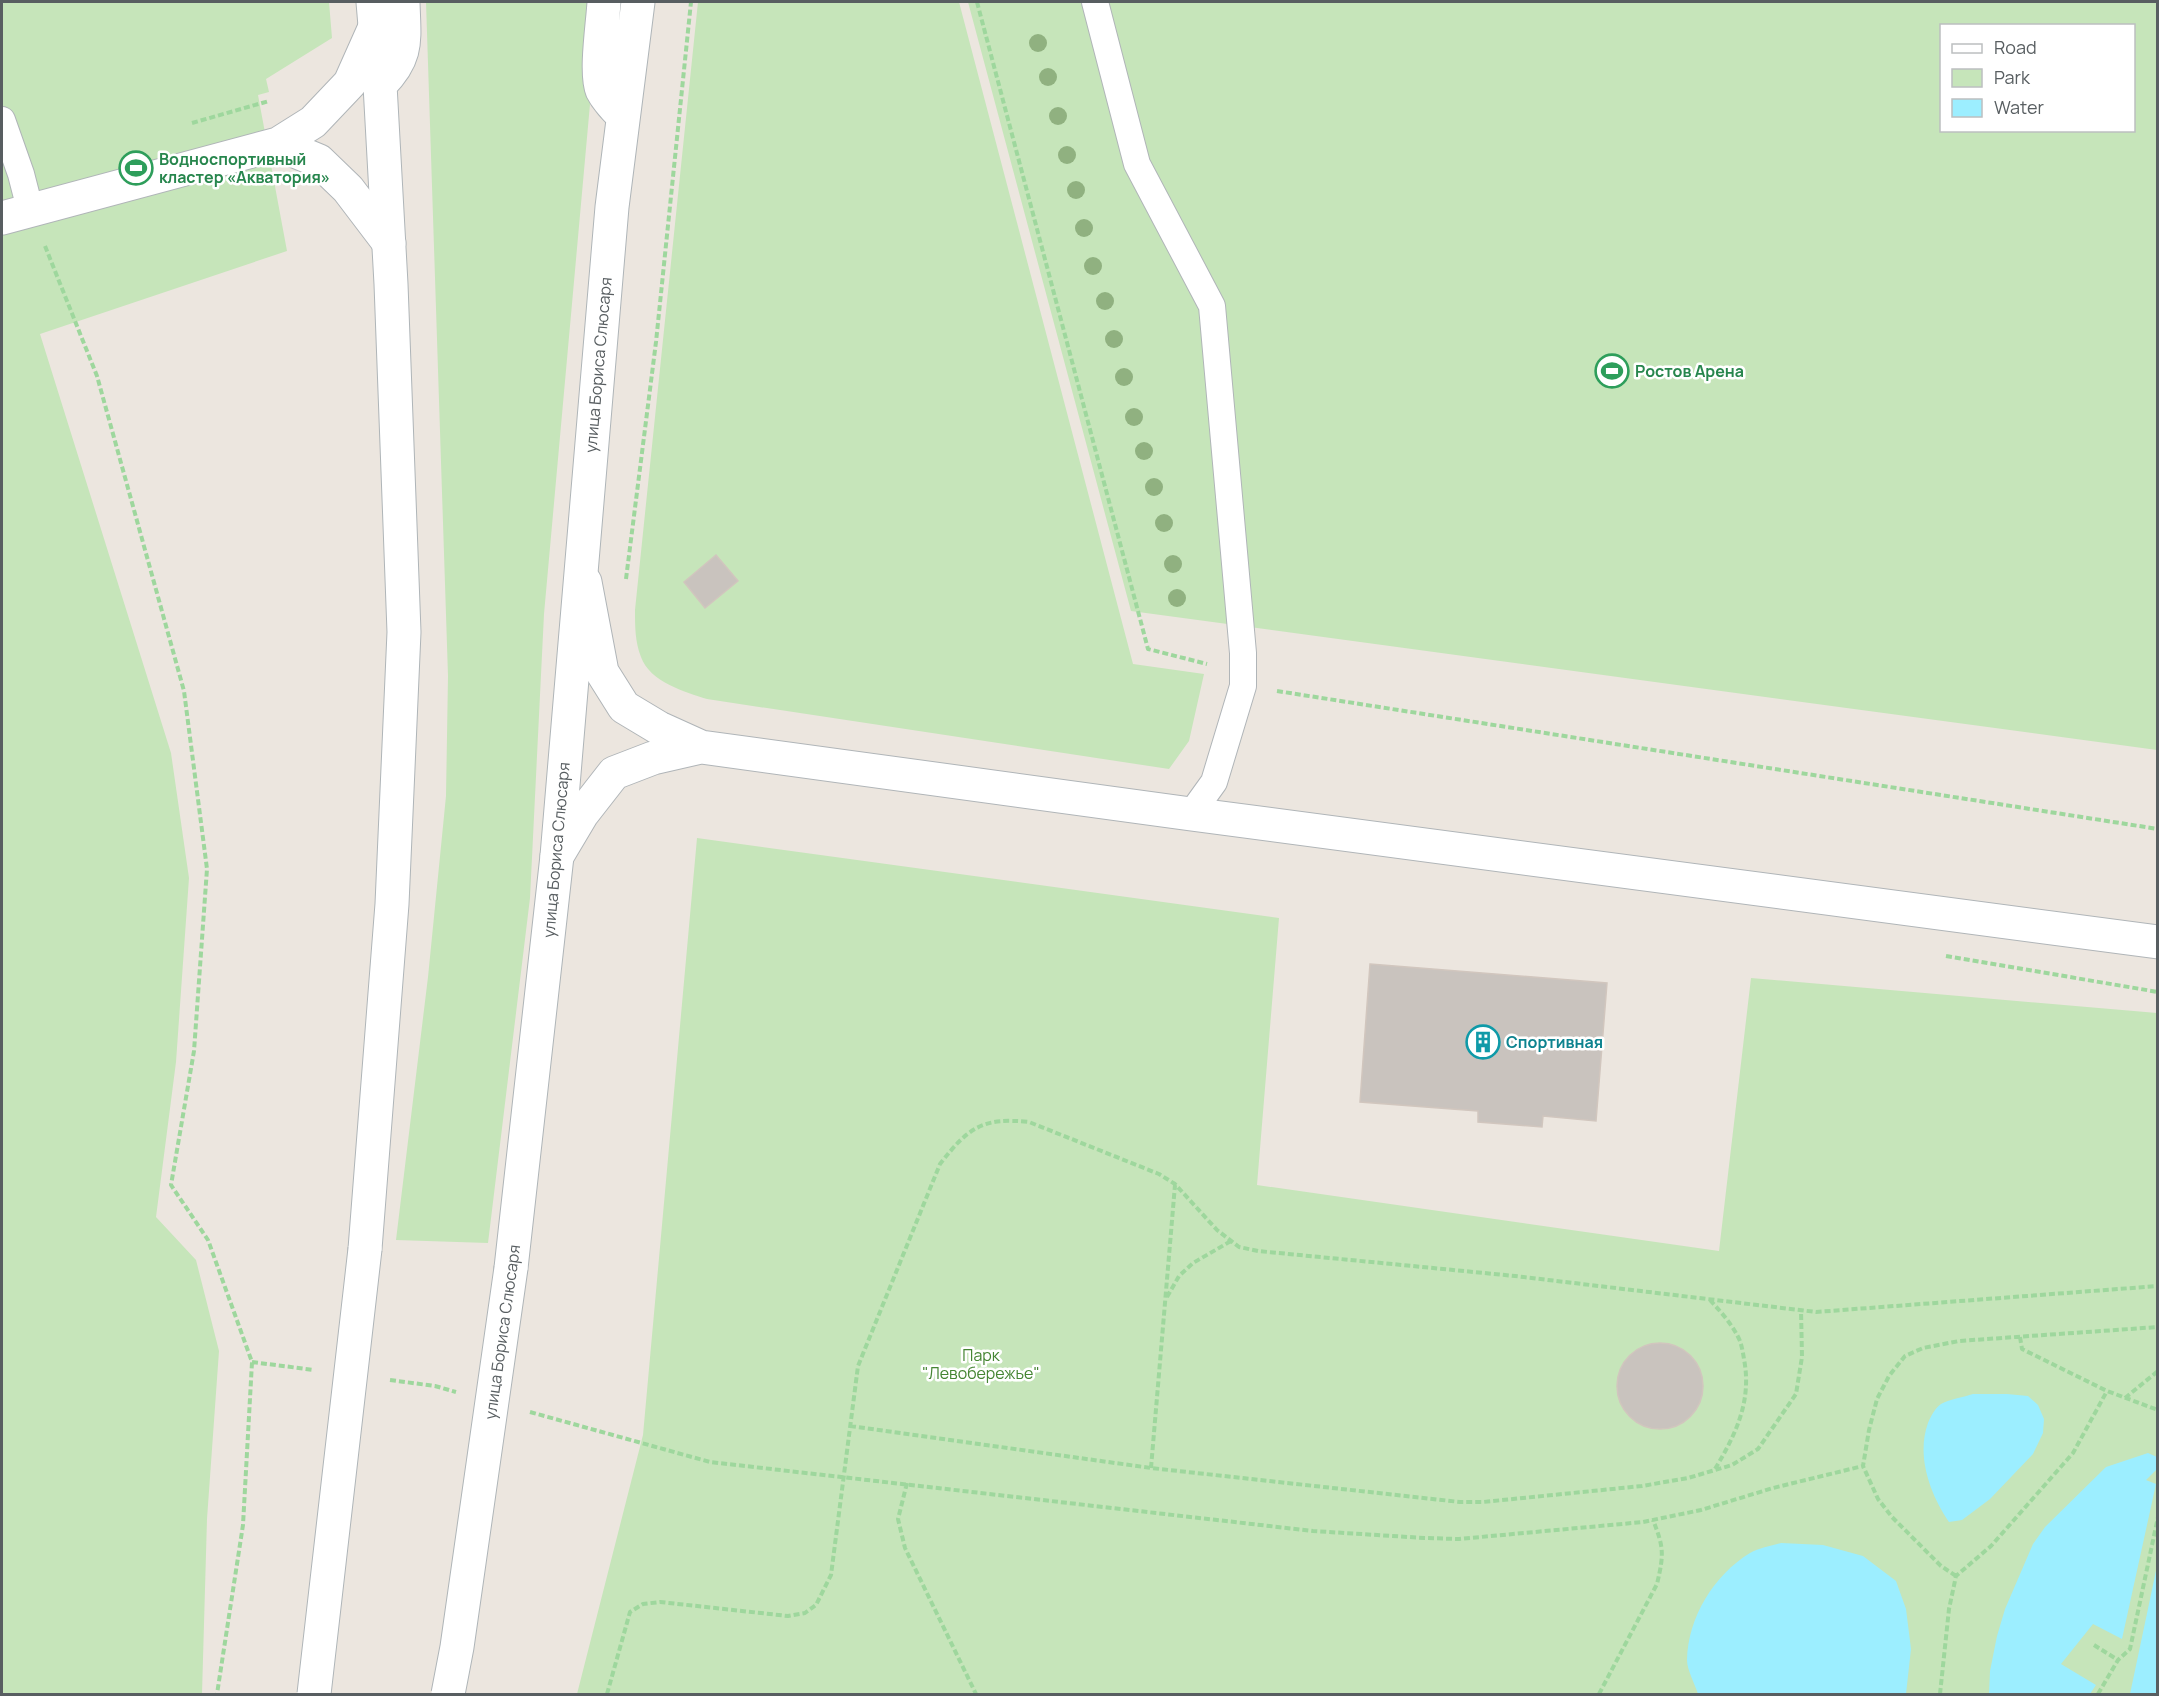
<svg xmlns="http://www.w3.org/2000/svg" width="2159" height="1696" font-family="Manrope,sans-serif">
	<style>
		.green { fill: #c6e5ba; fill-rule: evenodd }
		.water { fill: #9ceeff }
		.building { fill: #c9c3be; stroke: #d1c6be; stroke-width: 1.5 }
		.lines { fill: none; stroke-linecap: round; stroke-linejoin: round }
		.service-casing { stroke: #b0b5b8; stroke-width: 28 }
		.minor-casing { stroke: #b0b5b8; stroke-width: 35 }
		.secondary-casing { stroke: #afb5b8; stroke-width: 35 }
		.path { stroke: #9ed79d; stroke-width: 4; stroke-dasharray: 6 3; stroke-linecap: butt }
		.service { stroke: #fff; stroke-width: 26 }
		.minor { stroke: #fff; stroke-width: 33 }
		.secondary { stroke: #fff; stroke-width: 33 }
		.secondary-bridge-casing { stroke: #afb5b8; stroke-width: 35; stroke-linecap: butt }
		.secondary-bridge { stroke: #fff; stroke-width: 33 }
		.tree { fill: #90b180 }
		.labels { text-anchor: middle; stroke-width: 5; stroke-linejoin: round; paint-order: stroke }
		.leisure-label { font-size: 16px; font-weight: bold; fill: #27864d; stroke: #fff; text-anchor: start }
		.street-label { font-size: 16px; fill: #585e61; stroke: #fff }
		.culture-label { font-size: 16px; font-weight: bold; fill: #0d838f; stroke: #fff; text-anchor: start }
		.park-label { font-size: 16px; fill: #458533; stroke: #fff }
	</style>
	<rect width="100%" height="100%" fill="#ece6df"/>
	<path class="green" d="M2,2H329L332,38L266,79L269,92L258,95L287,251L40,334L171,753L189,878L176,1062L156,1217L196,1260L219,1351L207,1519L202,1694H2Z
		M426,2H598L593,71L544,614L530,898L488,1243L396,1240L428,977L446,796L448,676Z
		M698,2H959L1133,664L1204,674L1189,741L1169,769L707,699C685,692 650,682 641,657C635,642 635,626 635,610Z
		M968,2H2157V750L1131,611ZM1942,26H2134V130H1942Z
		M697,838L1279,918L1257,1185L1719,1251L1751,978L2157,1013V1694H577L643,1435Z"/>
	<path class="water" d="M1973,1394H2007L2028,1396L2038,1405L2044,1419L2043,1433L2033,1454L1990,1499L1962,1520L1949,1522C1930,1494 1916,1456 1928,1423C1931,1416 1935,1408 1941,1404C1950,1399 1964,1397 1973,1394Z
		M2148,1453L2157,1457V1469L2146,1480L2156,1484L2122,1639L2093,1624L2061,1664L2096,1685L2090,1694H1989L1990,1671L1997,1636L2005,1609L2033,1544L2045,1527L2106,1467Z
		M1781,1543L1823,1545L1863,1556L1896,1581L1906,1609L1911,1649L1906,1694H1698C1695,1684 1687,1670 1687,1660C1688,1617 1714,1575 1750,1553C1759,1548 1771,1546 1781,1543Z
		M2157,1566V1694H2130Z"/>
	<path class="building" d="M716,555L738,581L705,608L684,582Z
		M1370,964L1607,983L1596,1121L1543,1116L1542,1127L1478,1122V1111L1360,1102Z
		M1617 1386a43 43 0 1 1 86 0a43 43 0 1 1-86 0Z"/>
	<g class="lines">
		<defs>
			<path id="service" d="M1095,2L1137,164L1212,306L1243,653V686L1214,782L1191,814
				M2,120L21,174L30,209"/>
			<path id="minor" d="M278,144L319,161L348,189L389,243
				M2,218L278,144L313,122L350,83L375,27
				M585,582L602,672L624,707L659,728L701,747L1191,814L2158,942
				M557,856L582,814L614,773L653,758L701,747"/>
			<path id="secondary" d="M604,2C603,22 595,73 602,90C607,100 615,108 623,116
				M380,85C409,56 404,40 403,2
				M365,1249L392,904L404,632L391,284L380,85L373,2
				M511,1268L557,856L612,207L638,2"/>
		</defs>
		<use href="#service" class="service-casing"/>
		<use href="#minor" class="minor-casing"/>
		<use href="#secondary" class="secondary-casing"/>
		<path class="path" d="M977,2L1148,649L1207,664
			M192,123L269,101
			M45,246L97,376L184,691L207,869L194,1051L171,1185L208,1240L252,1362L243,1525L217,1694
			M626,579L656,342L691,2
			M1277,691L2158,829
			M1946,956L2158,992
			M1167,1297L1179,1276L1193,1263L1231,1241
			M1710,1300C1721,1312 1733,1325 1740,1341C1742,1347 1743,1353 1744,1359C1752,1401 1736,1434 1715,1469
			M2020,1337L2022,1349L2107,1391L2158,1410
			M252,1362L314,1370
			M390,1380L435,1386L456,1392
			M2125,1398L2158,1371
			M530,1412L710,1462L1313,1531L1424,1538L1459,1539L1643,1522L1701,1510L1773,1488L1863,1466
			M850,1426L1151,1468L1460,1502H1483L1642,1486L1688,1478L1732,1465L1758,1449L1796,1394L1802,1357L1801,1310
			M1151,1468L1175,1185
			M907,1483L898,1519L905,1548L976,1694
			M1956,1576L1941,1566L1892,1517L1878,1499L1863,1466L1869,1430L1877,1399L1889,1376L1905,1356L1923,1348L1959,1341L2158,1327
			M2094,1645L2118,1660
			M607,1694L630,1612L643,1604L660,1602L788,1616L805,1613L816,1605L831,1575L858,1366L940,1164C968,1128 982,1117 1029,1122L1159,1174L1175,1184L1217,1230L1239,1247L1258,1251L1515,1276L1816,1312L2158,1286
			M1599,1694L1657,1584C1664,1554 1664,1548 1653,1520
			M1940,1694L1949,1609L1956,1576L1991,1546L2073,1453L2107,1391
			M2098,1694L2118,1660L2130,1649L2158,1517"/>
		<use href="#service" class="service"/>
		<use href="#minor" class="minor"/>
		<use href="#secondary" class="secondary"/>
		<defs>
			<path id="secondary-bridge" d="M314,1694L365,1249
				M448,1694L457,1647L511,1268"/>
		</defs>
		<use href="#secondary-bridge" class="secondary-bridge-casing"/>
		<use href="#secondary-bridge" class="secondary-bridge"/>
	</g>
	<g class="tree">
		<circle cx="1038" cy="43" r="9"/>
		<circle cx="1048" cy="77" r="9"/>
		<circle cx="1058" cy="116" r="9"/>
		<circle cx="1067" cy="155" r="9"/>
		<circle cx="1076" cy="190" r="9"/>
		<circle cx="1084" cy="228" r="9"/>
		<circle cx="1093" cy="266" r="9"/>
		<circle cx="1105" cy="301" r="9"/>
		<circle cx="1114" cy="339" r="9"/>
		<circle cx="1124" cy="377" r="9"/>
		<circle cx="1134" cy="417" r="9"/>
		<circle cx="1144" cy="451" r="9"/>
		<circle cx="1154" cy="487" r="9"/>
		<circle cx="1164" cy="523" r="9"/>
		<circle cx="1173" cy="564" r="9"/>
		<circle cx="1177" cy="598" r="9"/>
	</g>
	<defs>
		<symbol id="stadium-ring" viewBox="-11 -11 22 22"><circle r="9.5" fill="#fff" stroke="#2e9e5b" stroke-width="1.5"/><path d="M0-5a6.5 5 0 1 0 0 10a6.5 5 0 1 0 0-10ZM-3.5-1.8h7v3.6h-7Z" fill="#2e9e5b"/></symbol>
		<symbol id="building-ring" viewBox="-11 -11 22 22"><circle r="9.5" fill="#fff" stroke="#0f9aa8" stroke-width="1.5"/><path d="M-4-6H4V6H1V3H-1V6H-4ZM-2.5-4.3h1.7v1.8h-1.7ZM.8-4.3h1.7v1.8H.8ZM-2.5-1h1.7V.8h-1.7ZM.8-1h1.7V.8H.8Z" fill="#0f9aa8"/></symbol>
	</defs>
	<g fill-rule="evenodd">
		<use href="#stadium-ring" x="117" y="149" width="38" height="38"/>
		<use href="#stadium-ring" x="1593" y="352" width="38" height="38"/>
		<use href="#building-ring" x="1464" y="1023" width="38" height="38"/>
	</g>
	<g class="labels">
		<g class="leisure-label">
			<text x="159" y="165">Водноспортивный<tspan x="159" dy="18">кластер «Акватория»</tspan></text>
			<text x="1635" y="377">Ростов Арена</text>
		</g>
		<g class="street-label">
			<text transform="translate(598 365) rotate(-85)" y="6">улица Бориса Слюсаря</text>
			<text transform="translate(556 850) rotate(-85)" y="6">улица Бориса Слюсаря</text>
			<text transform="translate(502 1332) rotate(-82)" y="6">улица Бориса Слюсаря</text>
		</g>
		<g class="culture-label">
			<text x="1506" y="1048">Спортивная</text>
		</g>
		<g class="park-label">
			<text x="981" y="1361">Парк<tspan x="981" dy="18">"Левобережье"</tspan></text>
		</g>
	</g>
	<rect width="2159" height="1696" fill="none" stroke="#585e61" stroke-width="6"/>
	<rect x="1940" y="24" width="195" height="108" fill="#ffffff" stroke="#bcbfc0" stroke-width="1.5"/>
	<rect x="1952" y="44" width="30" height="9" fill="#ffffff" stroke="#bcbfc0" stroke-width="1.5"/>
	<text x="1994" y="54" font-size="18" fill="#585e61">Road</text>
	<rect x="1952" y="69" width="30" height="18" fill="#c6e5ba" stroke="#bcbfc0" stroke-width="1.5"/>
	<text x="1994" y="84" font-size="18" fill="#585e61">Park</text>
	<rect x="1952" y="99" width="30" height="18" fill="#9ceeff" stroke="#bcbfc0" stroke-width="1.5"/>
	<text x="1994" y="114" font-size="18" fill="#585e61">Water</text>
</svg>
